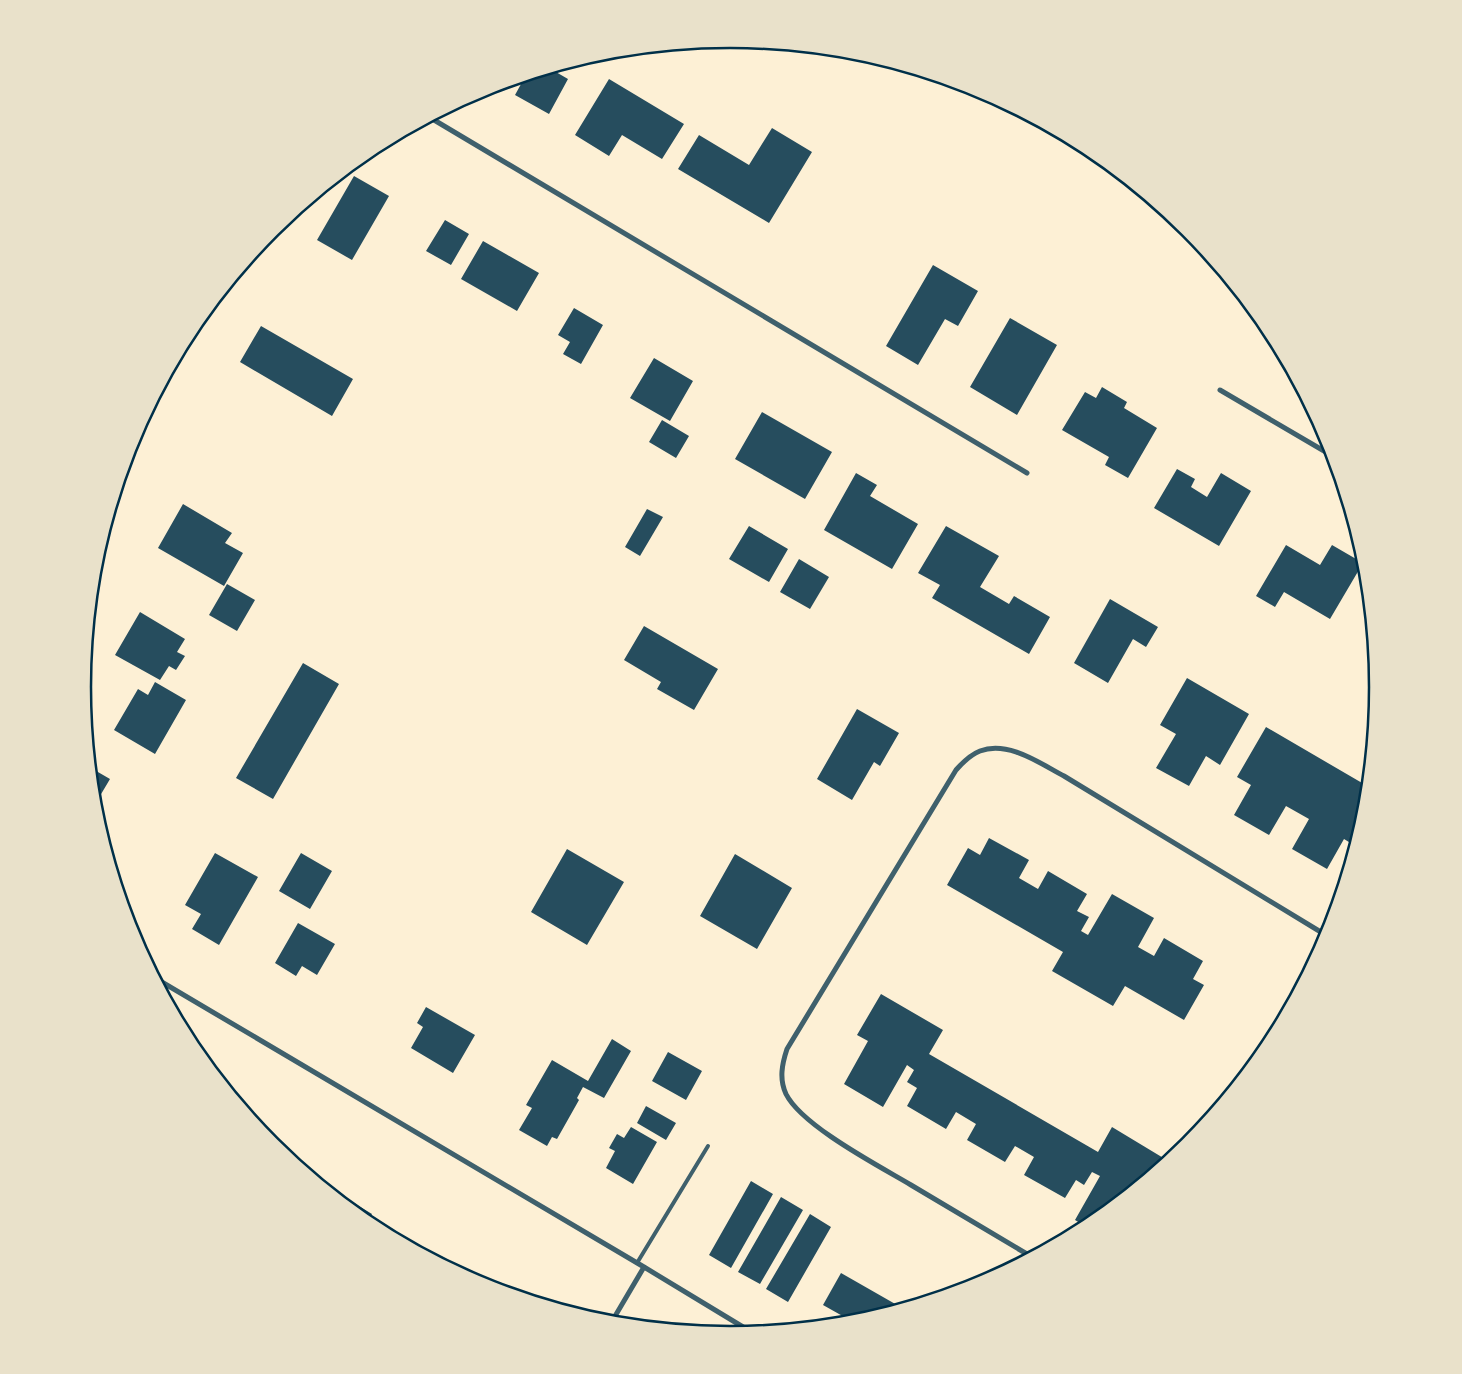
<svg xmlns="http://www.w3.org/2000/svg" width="1462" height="1374" font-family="Cabin,sans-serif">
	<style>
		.building { fill: #264d5e }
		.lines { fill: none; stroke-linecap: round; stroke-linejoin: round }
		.service { stroke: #3f606c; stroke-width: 4 }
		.minor { stroke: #3f606c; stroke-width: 5 }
		.rim { fill: none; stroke: #003049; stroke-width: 2.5 }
	</style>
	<rect width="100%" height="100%" fill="#fdf0d5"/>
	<path class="building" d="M549,68L568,79L549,114L515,95L526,75Z
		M609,79L684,124L662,159L622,135L609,156L575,135Z
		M772,128L812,152L769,223L678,169L699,135L749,165Z
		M354,176L389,196L352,260L317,240Z
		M445,220L469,234L451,265L426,251Z
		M483,241L539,273L517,311L461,279Z
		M933,265L978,291L958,326L945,319L918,365L886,346Z
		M574,308L603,325L581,364L563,354L570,342L558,335Z
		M1010,318L1057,345L1017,415L970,387Z
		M261,326L353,379L332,416L240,362Z
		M654,358L693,381L670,421L630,398Z
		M1102,387L1127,402L1124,408L1157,428L1128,478L1105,465L1109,457L1062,430L1085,392L1096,398Z
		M762,412L832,452L805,499L735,459Z
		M662,420L689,436L676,458L649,442Z
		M1177,469L1195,479L1191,487L1207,497L1221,473L1251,491L1219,546L1154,508Z
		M856,473L877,485L870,496L918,524L892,569L824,530Z
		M183,504L232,533L225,543L243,553L224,586L158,548Z
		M647,509L663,517L640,556L625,547Z
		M749,526L788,549L769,582L729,559Z
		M946,526L999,556L980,587L1009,604L1014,596L1050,617L1029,654L932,598L940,585L918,573Z
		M1286,545L1320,565L1332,545L1363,563L1330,619L1284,592L1275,607L1256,596Z
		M799,559L829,577L810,609L780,592Z
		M227,584L255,600L237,631L209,615Z
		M1110,599L1158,627L1146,647L1133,639L1108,683L1074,663Z
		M140,612L185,639L177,652L185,656L176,670L169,666L160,680L115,655Z
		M644,626L718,669L694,710L657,689L661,682L624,660Z
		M303,663L339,684L273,799L236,778Z
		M1187,678L1249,714L1220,765L1206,756L1189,786L1156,768L1176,734L1160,725Z
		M155,682L186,700L155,754L114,730L138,689L148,695Z
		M857,709L899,733L880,766L874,762L852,800L817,779Z
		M1266,727L1369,787L1367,814L1357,847L1344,839L1327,869L1292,849L1309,819L1286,806L1269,835L1234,815L1251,785L1237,777Z
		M91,768L110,779L94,806Z
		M989,838L1029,860L1019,878L1038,889L1048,871L1087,894L1077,911L1089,917L1081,931L1088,935L1112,894L1154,918L1138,947L1154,956L1164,938L1203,961L1193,979L1204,985L1184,1020L1125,986L1113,1006L1052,971L1063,952L947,885L968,848L980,855Z
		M567,849L624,882L587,945L531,912Z
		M215,853L258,877L219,945L192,929L201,914L185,905Z
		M301,853L332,871L310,909L279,891Z
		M735,854L792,888L757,949L700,916Z
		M298,923L335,944L317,975L302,966L296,976L275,963Z
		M881,994L943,1030L929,1054L1098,1152L1112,1127L1170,1162L1091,1226L1088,1228L1075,1220L1100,1176L1092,1172L1084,1185L1076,1180L1065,1198L1024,1175L1034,1157L1015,1146L1005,1162L967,1140L976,1124L956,1112L946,1129L907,1106L917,1088L907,1082L914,1070L907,1065L883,1107L844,1084L868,1041L857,1035Z
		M426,1007L475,1035L453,1073L411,1048L423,1027L417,1023Z
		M612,1039L631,1051L604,1098L583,1087L577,1098L579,1100L557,1139L552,1137L547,1146L519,1130L532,1108L526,1105L552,1060L588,1081Z
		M668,1052L702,1071L686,1100L652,1081Z
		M646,1106L676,1123L666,1140L637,1123Z
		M631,1127L657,1142L633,1184L606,1168L615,1151L609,1148L617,1134L624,1138Z
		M751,1181L773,1194L731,1268L709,1255Z
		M319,1182L372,1214L367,1223L319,1183Z
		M781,1197L803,1210L760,1284L738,1272Z
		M810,1214L831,1227L788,1302L766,1289Z
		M841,1273L904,1309L855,1323L823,1305Z"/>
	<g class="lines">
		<path class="service" d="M637,1263L708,1146"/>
		<path class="minor" d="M429,117L1027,473
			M1220,390L1336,458
			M155,978L644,1267L753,1333
			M1032,1257C992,1233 952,1209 911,1185C879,1166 802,1126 786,1094C779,1079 782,1064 787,1049L956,770C963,762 970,755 980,751C1008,740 1041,764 1064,776L1329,937
			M611,1323L644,1267"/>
	</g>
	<path d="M0 0H1462V1374H0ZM91 687a639 639 0 1 1 1278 0a639 639 0 1 1-1278 0Z" fill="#e9e1ca" fill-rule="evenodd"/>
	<path class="rim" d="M91 687a639 639 0 1 1 1278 0a639 639 0 1 1-1278 0Z"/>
</svg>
